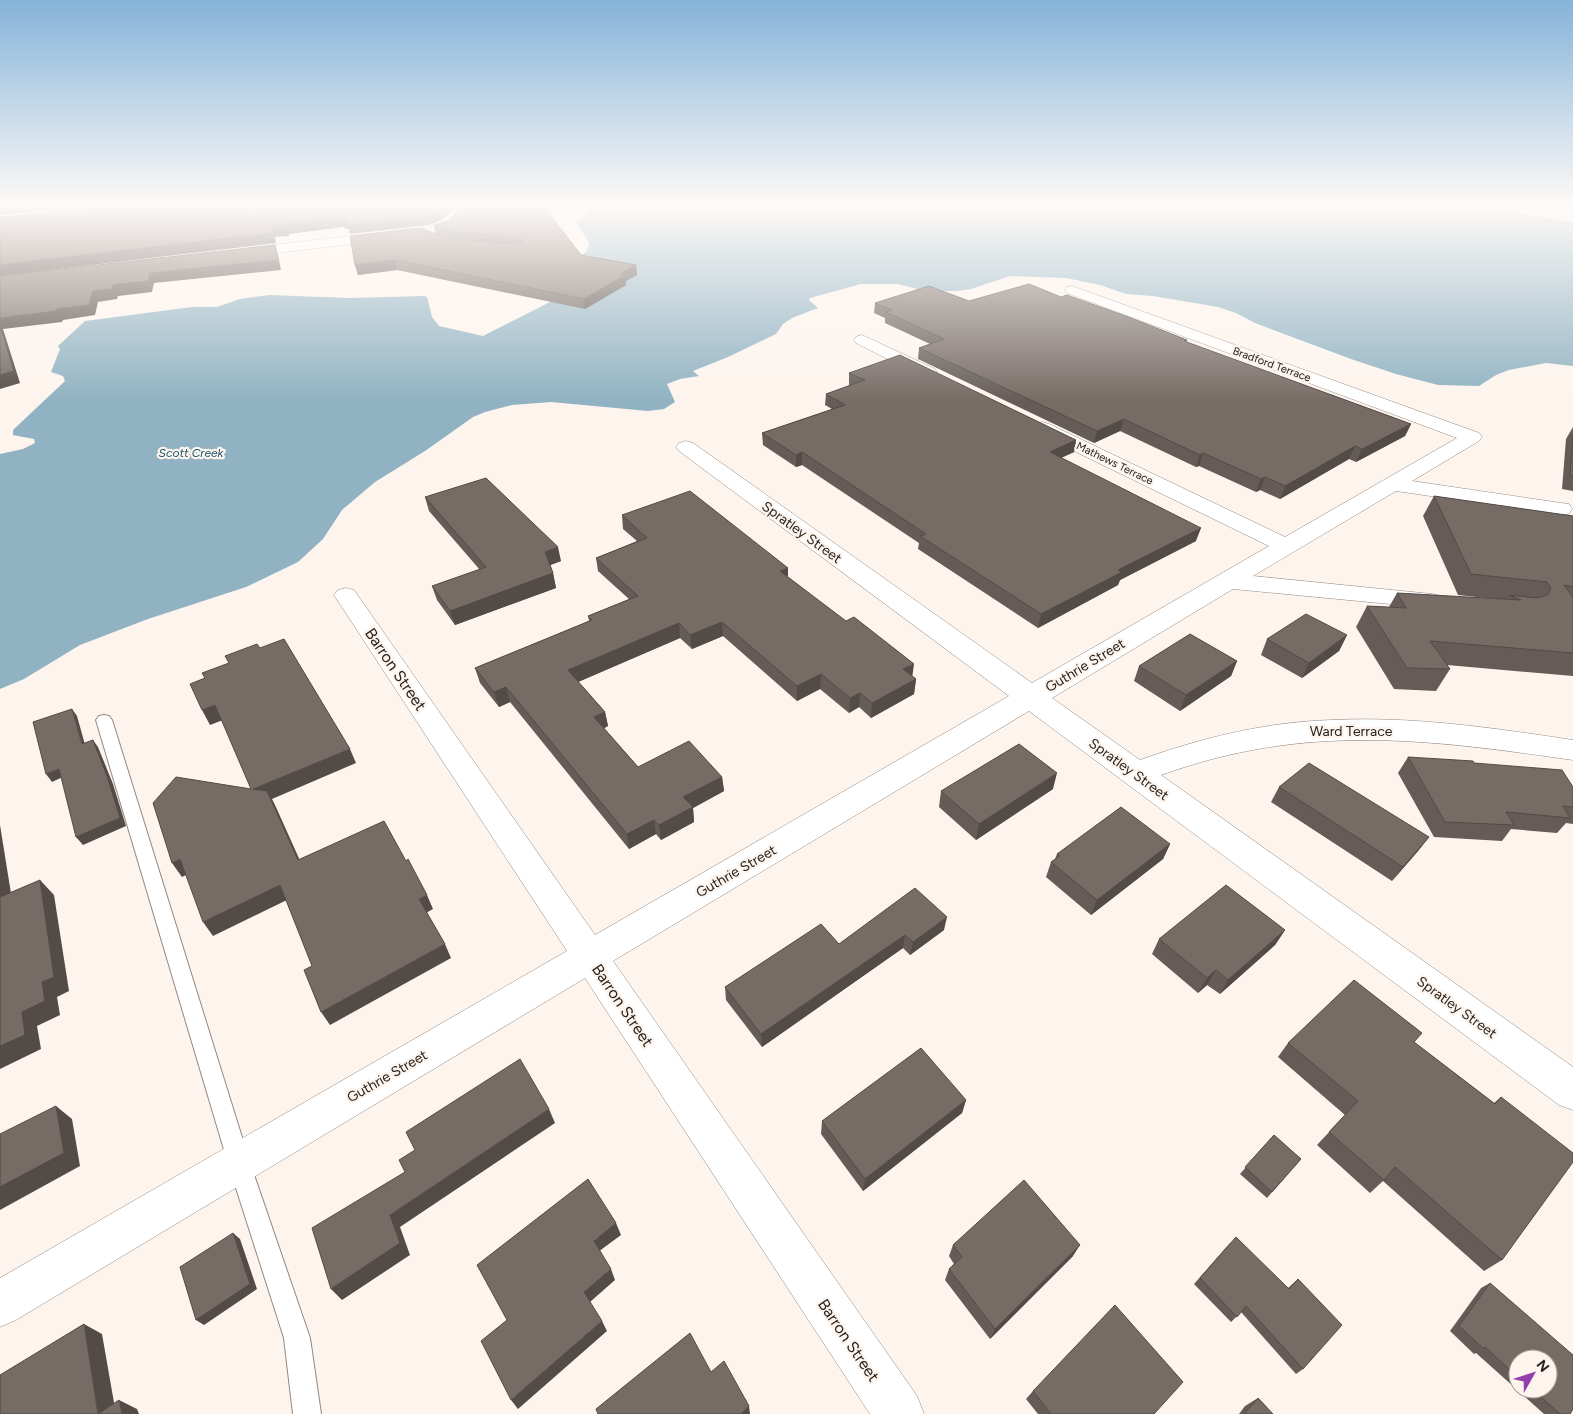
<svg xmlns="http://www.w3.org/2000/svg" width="1573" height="1414" font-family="Figtree,sans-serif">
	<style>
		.water { fill: #90b2c2 }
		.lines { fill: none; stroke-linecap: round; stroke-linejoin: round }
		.service-casing { stroke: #938881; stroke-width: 2 }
		.minor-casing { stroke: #938881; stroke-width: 1 }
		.service { fill: #fff; fill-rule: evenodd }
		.minor { fill: #fff; fill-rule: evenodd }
		.wall { fill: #655c57; fill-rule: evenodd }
		.shaded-wall { fill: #534b47 }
		.building { fill: #766b65; stroke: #534b47 }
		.labels { text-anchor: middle; stroke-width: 4.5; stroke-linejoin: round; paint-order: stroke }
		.far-street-label { font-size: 11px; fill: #26221f; stroke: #fdf4ed }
		.far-water-label { font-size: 12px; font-style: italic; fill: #15546c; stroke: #fdf4ed }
		.street-label { font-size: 14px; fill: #26221f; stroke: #fdf4ed }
		.near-street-label { font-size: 16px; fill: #26221f; stroke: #fdf4ed }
	</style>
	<rect width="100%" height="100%" fill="#fdf4ed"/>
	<path class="water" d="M599,204H1351L1464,207L1503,211L1573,222V366L1546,363L1509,370L1496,375L1479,386L1438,385L1396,374L1351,359L1255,323L1236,313L1218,307L1153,296L1126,294L1100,285L1066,278L1010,276L971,289L957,291H925L898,284H861L810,298L809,300L818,308L792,318L783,324L776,334L728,357L693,371L699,376L680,379L667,384L675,402L664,409L648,411L551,402L512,405L485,412L473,417L425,451L375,482L342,510L323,539L298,562L246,587L148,619L80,645L24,679L0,689V454L23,449L35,443L34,439L13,435V430L65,381L63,376L51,372L60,349L58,346L85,321L192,307H217L240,299L269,295L350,298L424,296L427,297L432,317L439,326L483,336L558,298L576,260L587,251L589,243L576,222Z"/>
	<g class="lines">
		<defs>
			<path id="service" d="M104,715L109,716L112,720L250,1163L310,1338L321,1414H293L284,1338L228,1163L96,720L99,716Z"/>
			<path id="minor" d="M458,204H470L451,228L431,235L240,257L233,253L240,249L429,227L443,222Z
				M1072,286L1479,433L1482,437L1479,441L1412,481L1561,503L1569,504L1572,509L1569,514L1561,515L1396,491L1253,576L1432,594L1441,596L1444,601L1441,606L1432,608L1233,589L1052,698L1140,760C1201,738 1266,722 1332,720C1413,716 1493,728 1573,740V760C1426,739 1305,723 1161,775L1573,1067V1110L1559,1105L1029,711L613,961L917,1396L924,1414H870L585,978L16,1320L0,1327V1278L567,951L334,595L338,590L346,588L354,590L595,935L1009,696L679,451L676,447L679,443L686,441L693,443L1032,683L1269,546L1035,432L1033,428L1035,424L1042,422L1049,424L1285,537L1457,438L1067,293L1065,290L1067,287Z
				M862,335L935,369L937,373L935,377H923L856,343L854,340L856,337Z"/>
		</defs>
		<use href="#service" class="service-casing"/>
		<use href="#minor" class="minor-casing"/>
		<use href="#service" class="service"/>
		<use href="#minor" class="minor"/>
	</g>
	<path class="wall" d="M463,204L581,255L636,265L637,275L626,281V285L585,309L397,270L358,275L355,265L436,234L434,226L450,220Z
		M1061,297L1187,340V342L1411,424L1405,436L1356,462L1349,459L1280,499L1260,490L1256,492L1199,466L1196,467L1120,431L1094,443L918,359L919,348L930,344L885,323V318L874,313L875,303L969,301Z
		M849,373L1076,440L1074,452L1061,458L1196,541L1120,580L1118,585L1038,628L918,549L919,543L802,465L796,467L763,445L762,433L832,409L825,405L826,394L850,385H849Z
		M1573,427V491L1562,489L1566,439Z
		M1434,496L1573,516V676L1447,665L1450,669L1436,691L1394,689L1356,627L1367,606L1389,607L1397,593L1496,599L1458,595L1423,516Z
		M425,497L561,561L550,565L553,573L556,588L455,625L437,600L432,586L480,570L429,511Z
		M622,515L788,568V577L916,679L914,694L871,718L859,707L849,713L820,689L797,701L723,636L692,649L680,638L578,682L605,712L608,726L604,728L638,767L722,777L724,791L693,808L694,822L661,840L656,834L629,849L510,702L499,707L480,683L475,668L589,621L588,616L629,599L598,571L596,558L637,541L623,529Z
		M1347,635L1339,651L1302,678L1261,655L1267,639Z
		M1237,661L1231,676L1180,711L1134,681L1139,666Z
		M1408,757L1474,763L1573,787V824L1566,823L1557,833L1511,829L1502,841L1434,837L1398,773Z
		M1279,787L1429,837L1418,851L1392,881L1271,802Z
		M1053,789L976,840L939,807L941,791Z
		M1170,844L1163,859L1091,915L1046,877L1051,862L1055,859L1057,854Z
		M944,930L910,955L903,948L762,1047L726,1000L725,987L839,944Z
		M1285,930L1275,945L1220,994L1207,985L1198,993L1152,954L1159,939Z
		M1414,1042L1494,1103L1501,1097L1502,1260L1484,1271L1383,1181L1370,1193L1317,1145L1345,1115L1278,1057L1288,1043Z
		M966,1100L962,1113L863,1191L821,1134L822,1121Z
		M1274,1135L1301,1159L1267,1198L1240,1174Z
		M1230,1243L1288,1288L1298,1279L1303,1369L1296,1374L1241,1312L1231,1322L1194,1284Z
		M953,1245L1073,1256L990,1339L945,1280L949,1269L954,1264L949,1256Z
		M1490,1283L1570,1414H1544L1476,1353L1474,1354L1450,1331L1481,1288ZM1518,1359L1548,1389H1518Z
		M1033,1391L1154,1414H1038L1026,1399Z
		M1258,1398L1273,1414H1239L1245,1406Z"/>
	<path class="shaded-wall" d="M23,204H126L0,215V206Z
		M447,204H457L442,220L429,225L350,234L349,229H345L344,227L289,234V236L275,237L276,243L0,276V265L272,228L286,224Z
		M275,245L278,255L281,270L154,283L152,292L118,296L117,299L98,302L95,315L63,320L62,322L3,329L20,383L0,389V318L57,309L93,291L113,285L150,273Z
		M395,260L397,270L358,275L355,265Z
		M636,265L637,275L626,281V285L585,309L584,299L620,274Z
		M1124,419L1120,431L1094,443L1097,431Z
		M1411,424L1405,436L1356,462L1362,449Z
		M1076,440L1074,452L1047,464L1050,452Z
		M1355,446L1349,459L1280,499L1285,486Z
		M802,452V465L796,467V455Z
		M1203,453L1199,466L1196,467L1200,455Z
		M1265,477L1260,490L1256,492L1261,479Z
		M1201,528L1196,541L1120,580L1118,585L1038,628L1041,614L1118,570Z
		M558,547L561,561L548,566L545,552Z
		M788,568V582L780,571Z
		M553,573L556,588L455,625L450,611Z
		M722,622L723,636L692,649L690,635Z
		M679,623L680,638L571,685L568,670Z
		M1347,635L1339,651L1302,678L1309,663Z
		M1237,661L1231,676L1180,711L1186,695Z
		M914,664L912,679L903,669Z
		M821,674L820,689L797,701V686Z
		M916,679L914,694L871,718L872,703Z
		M506,687L510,702L499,707L494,692Z
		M860,693L859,707L849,713L850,698Z
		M215,705L223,720L210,725L202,710Z
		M72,709L77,716L87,752L82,744Z
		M605,712L608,726L597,732L594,717Z
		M93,740L98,747L113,784L126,826L83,845L76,837Z
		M350,749L356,763L272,799L275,805L306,874L253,789Z
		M59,769L65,776L52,782L46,774Z
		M1057,773L1053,789L976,840L979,824Z
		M722,777L724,791L693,808L694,822L661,840L659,825L683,797Z
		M654,820L656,834L629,849L627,834Z
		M0,825L14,912L0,897Z
		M1429,837L1418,851L1392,881L1403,867Z
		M1170,844L1163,859L1091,915L1097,900Z
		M180,859L190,873L182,877L172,863Z
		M40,880L54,895L69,991L57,997L60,1015L37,1026L41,1049L0,1069V1046L22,1012L42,982Z
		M280,885L289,899L213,936L203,922Z
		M427,895L433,909L426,913L419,899Z
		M947,917L944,930L910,955L913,942Z
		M1285,930L1275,945L1220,994L1228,980Z
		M905,935L903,948L762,1047L761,1034Z
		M445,944L451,958L330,1025L321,1012Z
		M1216,970L1207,985L1198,993L1207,978Z
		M966,1100L962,1113L863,1191L865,1179Z
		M56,1106L72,1119L80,1166L0,1210V1187Z
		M549,1109L555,1123L400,1227L410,1255L342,1300L331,1289L390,1215Z
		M616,1223L621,1235L598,1252L594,1241Z
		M233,1233L240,1239L257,1289L204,1325L196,1320Z
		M1080,1245L1073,1256L990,1339L995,1329Z
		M611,1269L615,1280L590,1302L584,1292Z
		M602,1321L607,1331L518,1409L511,1400Z
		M84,1324L102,1334L116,1414H98Z
		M119,1400L137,1409L139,1414H122Z
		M749,1406L750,1414H741Z"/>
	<path class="building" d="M0,204H23L0,206Z
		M142,204H447L440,211L426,216L348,225L347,220H342V218L286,224V226L272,228L273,233L0,265V217Z
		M463,204H490L491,205L492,204H542L581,255L636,265L620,274L625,275L584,299L395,260L355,265L350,236L421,228L439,235L465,240L518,244L524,241L518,237L453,232L434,226L450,220Z
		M275,245L278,260L150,273L148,281L113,285L112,289L93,291L89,305L57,309L56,311L0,318V276Z
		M1029,284L1061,297L1067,295L1131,318L1187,340L1184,341L1411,424L1362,449L1355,446L1285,486L1265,477L1261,479L1203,453L1200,455L1124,419L1097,431L919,348L944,339L886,312L892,310L875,303L929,286L969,301Z
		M0,326L14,371L0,375Z
		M900,355L1076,440L1050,452L1201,528L1118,570L1122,572L1041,614L920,536L926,534L802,452L796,455L762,433L845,405L826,394L865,380L849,373Z
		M1573,435V477L1570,476Z
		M486,478L558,547L545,552L553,573L450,611L432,586L486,567L425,497Z
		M690,491L788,568L780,571L846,621L854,617L914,664L903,669L916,679L872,703L860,693L850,698L821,674L797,686L722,622L690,635L679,623L568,670L605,712L594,717L638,767L689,741L722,777L683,797L693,807L659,825L654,820L627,834L506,687L494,692L475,668L592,620L588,616L638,596L596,558L647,538L622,515Z
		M1434,496L1573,516V587L1564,585L1573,597V653L1430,641L1450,669L1407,668L1367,606L1406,608L1397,593L1521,600L1509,595L1537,598L1548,595L1551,588L1547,582L1471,574Z
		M1306,614L1347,635L1309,663L1267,639Z
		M1190,634L1237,661L1186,695L1139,666Z
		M284,639L350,749L253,789L267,791L298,860L384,821L406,861L408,859L427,895L419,899L445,944L321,1012L304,970L312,966L280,885L203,922L180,859L172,863L153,803L176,777L251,789L215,705L202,710L190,684L205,678L202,673L229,663L225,656L257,644L260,648Z
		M72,709L82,744L93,740L107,776L120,818L76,837L59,769L46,774L33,722Z
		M1019,744L1057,773L979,824L941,791Z
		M1408,757L1473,761L1474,763L1562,770L1573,787V807L1563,806L1570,818L1506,812L1514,825L1445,822Z
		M1309,763L1429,837L1403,867L1279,787Z
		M1121,807L1170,844L1097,900L1051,862L1060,856L1057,854Z
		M40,880L54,977L42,982L45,1001L22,1012L25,1035L0,1046V897Z
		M1226,885L1285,930L1228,980L1216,970L1207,978L1159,939Z
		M915,888L947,917L913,942L905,935L761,1034L725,987L821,924L839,944Z
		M1354,980L1422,1033L1414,1042L1495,1104L1501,1097L1573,1153V1162L1502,1260L1395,1167L1384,1180L1329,1132L1358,1101L1288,1043Z
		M921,1048L966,1100L865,1179L822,1121Z
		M520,1059L549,1109L390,1215L400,1243L331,1289L312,1228L405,1172L399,1160L415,1150L406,1132Z
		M56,1106L64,1153L0,1187V1134Z
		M1274,1135L1301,1159L1272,1192L1245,1167Z
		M588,1179L616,1223L594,1241L611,1269L584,1292L602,1321L511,1400L481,1341L507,1320L477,1265Z
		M1024,1180L1080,1245L995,1329L949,1269L962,1257L953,1245Z
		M233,1233L250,1284L196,1320L180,1267Z
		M1236,1237L1289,1289L1298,1279L1342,1325L1303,1369L1246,1306L1237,1317L1200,1278Z
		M1490,1283L1573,1355V1409L1570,1414H1560L1532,1389H1548V1359H1518V1377L1485,1347L1484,1349L1459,1326Z
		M1115,1305L1183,1382L1154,1414H1051L1033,1391Z
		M84,1324L98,1414L119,1400L122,1414H0V1375Z
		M690,1333L711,1372L724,1361L749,1406L741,1414H598L596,1409Z
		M1258,1398L1273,1414H1244Z"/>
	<linearGradient id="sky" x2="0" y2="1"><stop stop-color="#85b3d9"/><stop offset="0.51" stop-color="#fefaf7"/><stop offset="1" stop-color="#fefaf7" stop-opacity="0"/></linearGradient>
	<rect width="1573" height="402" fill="url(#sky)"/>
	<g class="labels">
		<g class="far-street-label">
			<text transform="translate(1272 364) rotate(20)" y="4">Bradford Terrace</text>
			<text transform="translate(1115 463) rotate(26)" y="4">Mathews Terrace</text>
		</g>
		<g class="far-water-label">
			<text x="191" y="457">Scott Creek</text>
		</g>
		<g class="street-label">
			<text transform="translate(802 532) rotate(36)" y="5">Spratley Street</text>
			<text transform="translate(1085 665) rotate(-31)" y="5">Guthrie Street</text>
			<text x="1351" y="736">Ward Terrace</text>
			<text transform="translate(1129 769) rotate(36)" y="5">Spratley Street</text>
			<text transform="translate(736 871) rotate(-30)" y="5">Guthrie Street</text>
			<text transform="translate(1457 1007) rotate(36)" y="5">Spratley Street</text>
			<text transform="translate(387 1076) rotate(-30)" y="5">Guthrie Street</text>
		</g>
		<g class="near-street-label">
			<text transform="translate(396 669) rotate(56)" y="6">Barron Street</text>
			<text transform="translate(623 1005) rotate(56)" y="6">Barron Street</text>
			<text transform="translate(849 1340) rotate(56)" y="6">Barron Street</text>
		</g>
	</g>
	<g transform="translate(1533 1374) rotate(51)"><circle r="24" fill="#fdf4ed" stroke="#a7a09b"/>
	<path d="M0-4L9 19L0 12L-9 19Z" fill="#923eac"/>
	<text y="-8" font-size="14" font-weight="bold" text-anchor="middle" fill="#26221f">N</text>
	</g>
</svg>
